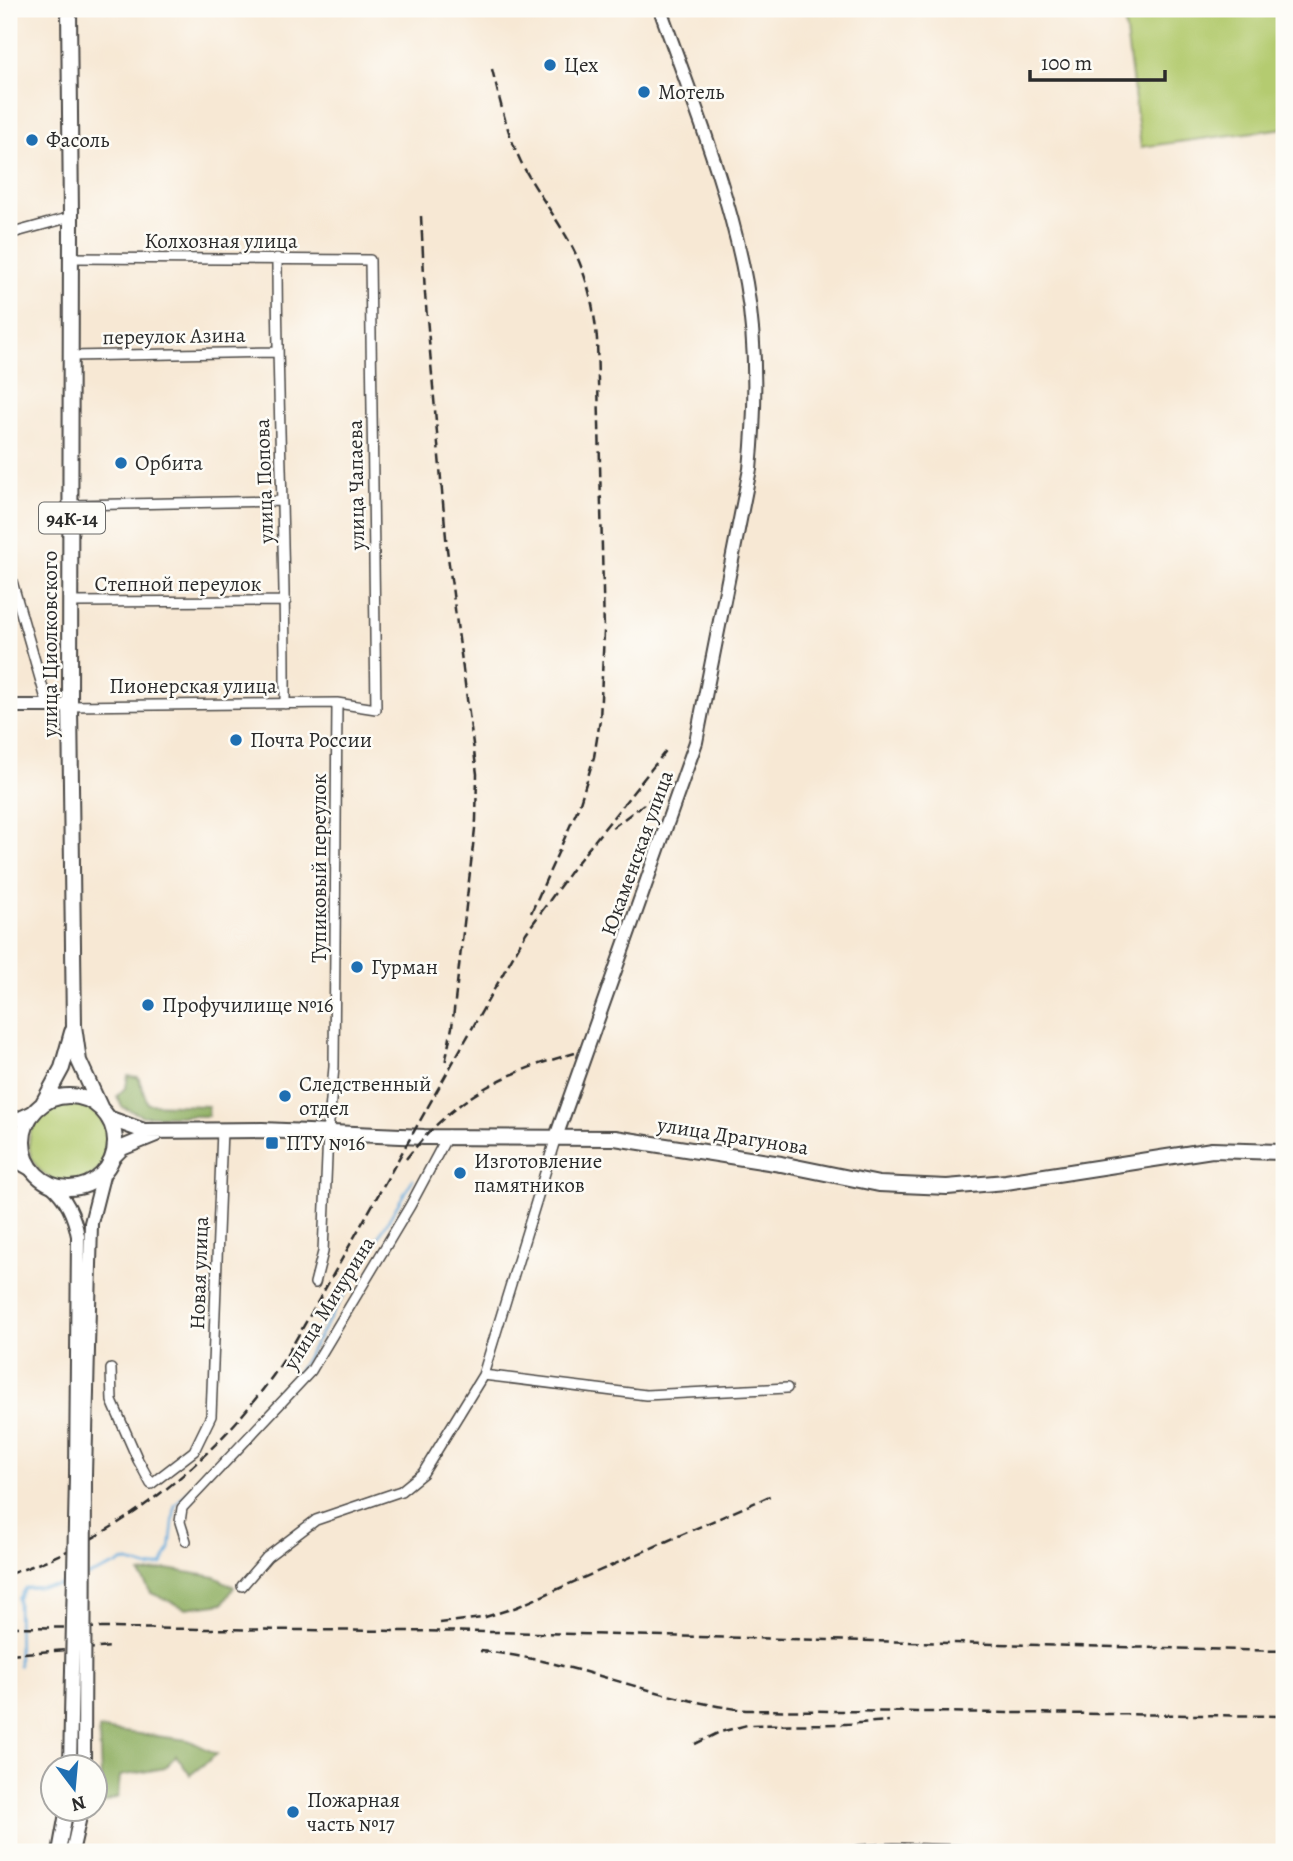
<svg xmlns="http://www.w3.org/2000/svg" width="1293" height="1861" font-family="Alegreya,serif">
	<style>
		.green { fill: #b4cb70; stroke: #707b4e; stroke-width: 2 }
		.forest { fill: #8faf62; stroke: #5d6d46; stroke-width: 2 }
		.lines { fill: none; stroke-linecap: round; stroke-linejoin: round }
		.stream { stroke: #64a8d9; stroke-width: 2.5 }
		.street-casing { stroke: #4a4744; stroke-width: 12 }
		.secondary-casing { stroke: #4a4744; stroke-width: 16 }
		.primary-casing { stroke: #4a4744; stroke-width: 18 }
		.street { stroke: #fff; stroke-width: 9 }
		.secondary { stroke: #fff; stroke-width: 12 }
		.primary { stroke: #fff; stroke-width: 14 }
		.rail { stroke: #2b2b2b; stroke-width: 2.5; stroke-dasharray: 10 5; stroke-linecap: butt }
		.secondary-bridge-casing { stroke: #4a4744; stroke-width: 16; stroke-linecap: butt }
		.secondary-bridge { stroke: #fff; stroke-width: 12 }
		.poi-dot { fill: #1f6fb2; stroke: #fdfcf7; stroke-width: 2.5 }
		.labels { text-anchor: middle; stroke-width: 5; stroke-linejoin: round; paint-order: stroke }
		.shield { fill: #fdfcf7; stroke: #6a6a68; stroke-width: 2 }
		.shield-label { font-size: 19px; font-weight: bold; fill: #2b2b2b }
		.poi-label { font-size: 21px; fill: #2b2b2b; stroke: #fdfcf7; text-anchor: start }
		.street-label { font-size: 21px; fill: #2b2b2b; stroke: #fdfcf7 }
	</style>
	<rect width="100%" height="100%" fill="#fdfcf7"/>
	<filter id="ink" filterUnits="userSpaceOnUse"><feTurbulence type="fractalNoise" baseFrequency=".0143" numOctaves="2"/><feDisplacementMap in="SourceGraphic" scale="14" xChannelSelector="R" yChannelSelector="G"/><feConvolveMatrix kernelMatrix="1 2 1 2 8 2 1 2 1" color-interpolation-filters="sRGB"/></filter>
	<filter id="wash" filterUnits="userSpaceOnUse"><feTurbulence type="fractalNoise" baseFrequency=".00686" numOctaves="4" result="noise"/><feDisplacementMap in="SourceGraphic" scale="28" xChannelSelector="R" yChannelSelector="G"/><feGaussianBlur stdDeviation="1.57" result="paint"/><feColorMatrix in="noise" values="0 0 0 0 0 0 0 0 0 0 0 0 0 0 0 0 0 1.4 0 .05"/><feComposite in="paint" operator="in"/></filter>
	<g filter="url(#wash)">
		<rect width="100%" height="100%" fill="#f7e8d4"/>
		<path class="green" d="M1123,9H1284V128L1141,147Z
			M29 1143a40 40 0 1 1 80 0a40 40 0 1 1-80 0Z"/>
		<path class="forest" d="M128,1076L138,1077L148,1104L208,1106V1116H143L122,1107L117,1096L126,1087Z
			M167,1569L215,1577L234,1587L224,1603L185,1608L151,1593L140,1574Z
			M99,1729L188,1740L217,1754L190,1775L176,1755L165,1768L120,1776L118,1797L102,1804Z"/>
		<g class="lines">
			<path class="stream" d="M88,1576L125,1561L149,1568L162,1565L170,1549L175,1505L295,1377L413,1179
				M19,1666L18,1599L25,1588L57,1586L68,1582"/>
		</g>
	</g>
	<g filter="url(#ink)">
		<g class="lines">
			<defs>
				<path id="street" d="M9,234L71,217
					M277,258C277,407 286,555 285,704
					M71,356L277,352
					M72,505L281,501
					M9,571L48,706
					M71,602L286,601
					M70,706L337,703L376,709L370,260L71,258
					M315,1283L323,1252L328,1133L334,1067L337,703
					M111,1369L112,1401L138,1460L151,1484L194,1451L211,1416L222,1130
					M483,1375L646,1395L787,1388
					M186,1541L180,1522L182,1508L311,1371L410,1206L448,1135
					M242,1586L267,1557L316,1520L401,1491L423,1473L483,1375L556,1137"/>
				<path id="secondary" d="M9,706H70
					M9,1123L35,1111
					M556,1137L696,742L750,469C756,408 757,344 746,283C729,189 692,99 660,9
					M9,1157L32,1170
					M50,1184C67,1199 74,1215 78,1236L76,1476
					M85,1475L91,1223L104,1172
					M59,1852L67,1808
					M72,1852L82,1808
					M858,1852L894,1850L965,1852"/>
				<path id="primary" d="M69,9L71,217L70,706L74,1026L79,1061L101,1109
					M23 1142a46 46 0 1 1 92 0a46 46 0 1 1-92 0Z
					M43,1103L62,1068L72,1032
					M108,1118L144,1131L262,1130L424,1137L615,1138L781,1164L879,1184L947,1187L1006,1182L1212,1150L1284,1152
					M112,1158L122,1148L156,1134"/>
			</defs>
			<use href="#street" class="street-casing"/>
			<use href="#secondary" class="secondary-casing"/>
			<use href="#primary" class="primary-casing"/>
			<use href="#street" class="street"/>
			<use href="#secondary" class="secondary"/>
			<use href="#primary" class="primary"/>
			<path class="rail" d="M492,69C500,101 507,133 521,162C535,190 554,214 569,241C586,271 594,305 597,339L604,632L600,720L594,757L579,806L531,913
				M421,216L425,294L447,549L477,774L476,820L452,1027L445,1064
				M612,828L668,786
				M406,1159C455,1097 500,1074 575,1053
				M9,1574C119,1539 214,1462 279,1367C291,1349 301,1330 312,1312L526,933L573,868L668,748
				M440,1623L482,1618L517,1607L772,1495
				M9,1627L496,1632L1284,1651
				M480,1651C571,1659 655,1700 746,1710L1284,1716
				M9,1654L113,1647
				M695,1744L720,1732L747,1725L846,1724L889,1721"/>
			<defs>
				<path id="secondary-bridge" d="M70,1766L76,1476
					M84,1766L85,1475"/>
			</defs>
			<use href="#secondary-bridge" class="secondary-bridge-casing"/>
			<use href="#secondary-bridge" class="secondary-bridge"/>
		</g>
	</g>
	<g class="poi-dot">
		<circle cx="550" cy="65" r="7"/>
		<circle cx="644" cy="92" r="7"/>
		<circle cx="32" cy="140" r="7"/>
		<circle cx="121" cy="463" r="7"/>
		<circle cx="236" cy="740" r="7"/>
		<circle cx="357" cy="967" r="7"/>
		<circle cx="148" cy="1005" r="7"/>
		<circle cx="285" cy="1096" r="7"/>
		<rect x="265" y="1136" width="14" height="14" rx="3.5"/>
		<circle cx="460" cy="1173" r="7"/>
		<circle cx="293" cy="1812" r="7"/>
	</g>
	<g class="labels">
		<rect class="shield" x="39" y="502.5" width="66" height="31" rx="5"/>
		<g class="shield-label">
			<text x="72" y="525">94К-14</text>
		</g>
		<g class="poi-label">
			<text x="564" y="72">Цех</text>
			<text x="658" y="99">Мотель</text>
			<text x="46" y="147">Фасоль</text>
			<text x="135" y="470">Орбита</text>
			<text x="250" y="747">Почта России</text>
			<text x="371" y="974">Гурман</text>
			<text x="162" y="1012">Профучилище №16</text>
			<text x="299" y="1091">Следственный<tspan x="299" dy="24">отдел</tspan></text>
			<text x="286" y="1150">ПТУ №16</text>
			<text x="474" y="1168">Изготовление<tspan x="474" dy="24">памятников</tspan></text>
			<text x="307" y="1807">Пожарная<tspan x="307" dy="24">часть №17</tspan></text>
		</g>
		<g class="street-label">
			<text x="221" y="248">Колхозная улица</text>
			<text transform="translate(174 336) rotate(-1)" y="7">переулок Азина</text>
			<text transform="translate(264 481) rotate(-92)" y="7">улица Попова</text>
			<text transform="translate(356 485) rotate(-91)" y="7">улица Чапаева</text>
			<text x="178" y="591">Степной переулок</text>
			<text transform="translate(50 644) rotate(-90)" y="7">улица Циолковского</text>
			<text x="193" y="693">Пионерская улица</text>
			<text transform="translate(637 853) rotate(-70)" y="7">Юкаменская улица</text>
			<text transform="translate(319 868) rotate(-90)" y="7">Тупиковый переулок</text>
			<text transform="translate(733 1136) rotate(9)" y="7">улица Драгунова</text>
			<text transform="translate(199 1273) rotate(-88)" y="7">Новая улица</text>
			<text transform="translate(329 1303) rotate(-58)" y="7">улица Мичурина</text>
		</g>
	</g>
	<rect width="1293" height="1861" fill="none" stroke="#fdfcf7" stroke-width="35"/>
	<g transform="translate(74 1788) rotate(164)"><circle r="33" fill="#fdfcf7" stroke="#a9a8a5" stroke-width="2"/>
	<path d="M0-5L12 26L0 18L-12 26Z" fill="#1f6fb2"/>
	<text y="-10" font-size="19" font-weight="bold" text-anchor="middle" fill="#2b2b2b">N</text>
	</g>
	<path d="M1030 70v10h135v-10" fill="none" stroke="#2b2b2b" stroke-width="3.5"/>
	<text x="1041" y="70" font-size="21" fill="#2b2b2b" stroke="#fdfcf7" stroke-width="5" paint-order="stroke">100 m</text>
</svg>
